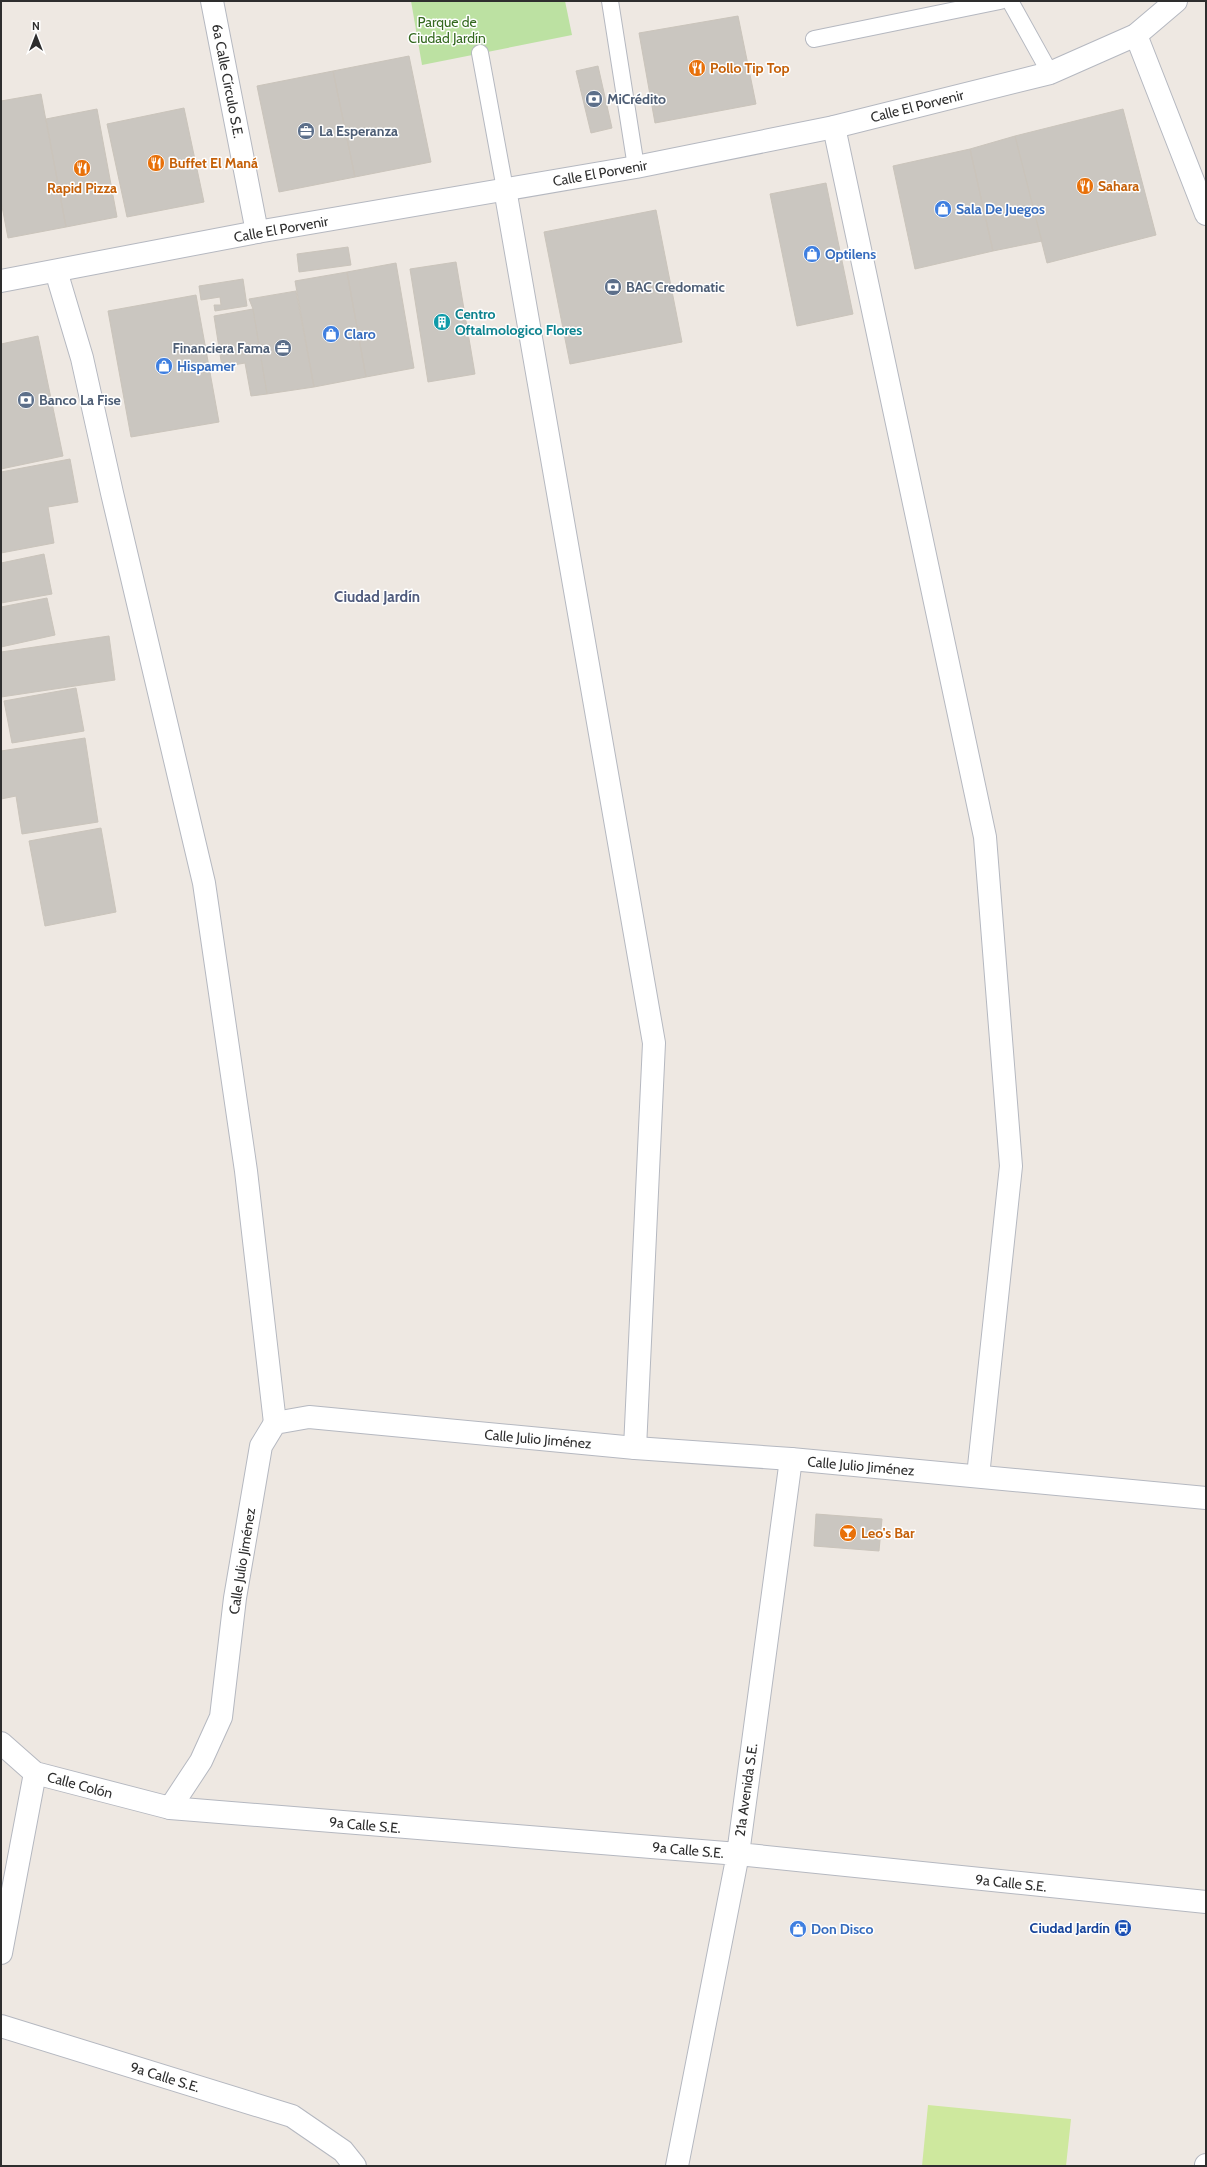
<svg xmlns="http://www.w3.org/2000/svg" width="1207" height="2167" font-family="Cabin,sans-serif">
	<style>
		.green { fill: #bce1a2 }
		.pitch { fill: #cee89e }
		.building { fill: #cac6c0; stroke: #cac4bb }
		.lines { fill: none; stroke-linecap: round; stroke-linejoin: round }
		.service-casing { stroke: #b5b8c0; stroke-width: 18 }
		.minor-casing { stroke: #b5b8c0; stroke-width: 24 }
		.secondary-casing { stroke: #b5b8c0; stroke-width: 24 }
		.service { stroke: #fff; stroke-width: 16 }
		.minor { stroke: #fff; stroke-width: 22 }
		.secondary { stroke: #fff; stroke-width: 22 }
		.labels { text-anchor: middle; stroke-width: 3; stroke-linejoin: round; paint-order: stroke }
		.park-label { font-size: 14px; fill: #34691f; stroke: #fff }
		.food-label { font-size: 14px; font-weight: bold; fill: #c56008; stroke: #fff; text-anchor: start }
		.street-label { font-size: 14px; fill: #2e2e2e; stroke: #fff }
		.service-label { font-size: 14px; font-weight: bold; fill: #4e5e75; stroke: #fff; text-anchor: start }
		.shop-label { font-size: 14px; font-weight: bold; fill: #366cbe; stroke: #fff; text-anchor: start }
		.culture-label { font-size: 14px; font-weight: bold; fill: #0d838f; stroke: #fff; text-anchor: start }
		.transit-label { font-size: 14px; font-weight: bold; fill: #164399; stroke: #fff; text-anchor: end }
		.neighbourhood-label { font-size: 15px; font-weight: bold; fill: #505b7d; stroke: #fff }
	</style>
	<rect width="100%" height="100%" fill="#eee8e2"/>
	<path class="green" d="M411,1H565L572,35L422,65Z"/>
	<path class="pitch" d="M928,2105L1071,2119L1066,2166H922Z"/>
	<path class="building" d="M738,16L756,104L655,123L639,33Z
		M409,56L431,162L355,177L333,71Z
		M598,66L612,128L591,133L576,71Z
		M333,71L355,177L279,192L257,86Z
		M41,94L66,227L8,238L1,201V101Z
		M184,108L204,202L127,217L107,124Z
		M97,109L117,217L66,227L46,119Z
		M1123,109L1156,235L1047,263L1015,136Z
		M1015,136L1042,241L993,251L970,149Z
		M970,149L993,251L915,269L893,166Z
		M826,183L853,314L797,326L770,194Z
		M656,210L682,342L570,364L544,232Z
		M348,247L351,265L299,272L297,254Z
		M456,262L475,374L428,382L410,269Z
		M396,263L414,368L366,377L347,272Z
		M347,272L366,377L314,387L295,281Z
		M243,279L247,306L215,311L214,305H221L220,297L201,300L199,286Z
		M296,291L314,387L267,394L253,309L249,299Z
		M196,295L219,422L131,437L108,311Z
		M253,309L267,394L251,396L245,363L222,367L214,316Z
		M38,336L63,456L1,469V344Z
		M70,459L78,502L48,507L54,543L1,553V472Z
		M44,554L52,594L1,603V563Z
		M47,598L55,635L1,647V607Z
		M109,636L115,680L1,697V652Z
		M76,688L84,731L12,743L4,701Z
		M85,738L98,822L22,834L16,796L1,799V751Z
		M101,828L116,912L45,926L29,841Z
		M816,1514L882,1519L879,1551L814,1546Z"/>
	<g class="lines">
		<defs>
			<path id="service" d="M610,1L636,167
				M1010,1L1050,73
				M814,39L1000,1
				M480,53L505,189"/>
			<path id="minor" d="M212,1L257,232
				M1136,35L1206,214
				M834,127L985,837L1011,1166L978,1476
				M505,189L654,1043L635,1448
				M56,271L82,358L112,493L204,883L246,1171L275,1423
				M170,1808L738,1854L1206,1902
				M1,1953L35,1773
				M1,2026L292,2116L343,2151L355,2166
				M677,2166L738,1854L791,1459
				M1206,2166V2165"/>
			<path id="secondary" d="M1,281L257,232L636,167L834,127L1050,73L1136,35L1176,1
				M1,1743L35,1773L170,1808L201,1761L221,1717L235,1598L261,1446L275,1423L309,1417L635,1448L791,1459L1206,1498"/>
		</defs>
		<use href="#service" class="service-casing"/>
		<use href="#minor" class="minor-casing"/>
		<use href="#secondary" class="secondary-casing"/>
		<use href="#service" class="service"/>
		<use href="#minor" class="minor"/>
		<use href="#secondary" class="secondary"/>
	</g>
	<defs>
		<symbol id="restaurant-disc" viewBox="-11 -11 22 22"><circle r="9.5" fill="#e8710a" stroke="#fff"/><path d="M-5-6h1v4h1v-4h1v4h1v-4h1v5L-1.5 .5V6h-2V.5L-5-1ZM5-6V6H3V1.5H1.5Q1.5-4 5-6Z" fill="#fff"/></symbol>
		<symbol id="bank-disc" viewBox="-11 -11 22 22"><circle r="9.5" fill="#5c6f8a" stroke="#fff"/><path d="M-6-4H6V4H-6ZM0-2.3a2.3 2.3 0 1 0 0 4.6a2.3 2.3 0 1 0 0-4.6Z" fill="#fff"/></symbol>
		<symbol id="office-disc" viewBox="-11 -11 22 22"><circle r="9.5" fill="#5c6f8a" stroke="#fff"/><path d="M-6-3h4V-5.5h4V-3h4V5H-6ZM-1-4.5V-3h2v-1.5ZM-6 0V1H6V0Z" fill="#fff"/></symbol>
		<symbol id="shop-disc" viewBox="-11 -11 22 22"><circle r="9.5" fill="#3f7fe0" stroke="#fff"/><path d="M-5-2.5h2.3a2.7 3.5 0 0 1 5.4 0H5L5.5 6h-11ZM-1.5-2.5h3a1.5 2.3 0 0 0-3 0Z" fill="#fff"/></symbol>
		<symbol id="building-disc" viewBox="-11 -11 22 22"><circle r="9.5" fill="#0f9aa8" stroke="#fff"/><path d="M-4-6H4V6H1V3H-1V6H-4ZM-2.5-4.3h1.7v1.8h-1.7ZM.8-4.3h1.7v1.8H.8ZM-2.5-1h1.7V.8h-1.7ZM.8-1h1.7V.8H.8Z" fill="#fff"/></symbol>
		<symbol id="bar-disc" viewBox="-11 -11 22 22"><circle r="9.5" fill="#e8710a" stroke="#fff"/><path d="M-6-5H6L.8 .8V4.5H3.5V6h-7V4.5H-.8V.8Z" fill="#fff"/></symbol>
		<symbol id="bus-disc" viewBox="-11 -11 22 22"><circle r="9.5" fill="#1a4fb4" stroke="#fff"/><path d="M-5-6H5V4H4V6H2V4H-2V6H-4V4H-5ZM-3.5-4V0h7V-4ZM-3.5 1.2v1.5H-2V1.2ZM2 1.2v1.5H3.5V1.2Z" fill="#fff"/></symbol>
	</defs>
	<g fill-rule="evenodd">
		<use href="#restaurant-disc" x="687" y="58" width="20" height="20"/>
		<use href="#bank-disc" x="584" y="89" width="20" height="20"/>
		<use href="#office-disc" x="296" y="121" width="20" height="20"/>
		<use href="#restaurant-disc" x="146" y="153" width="20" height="20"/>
		<use href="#restaurant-disc" x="72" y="158" width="20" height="20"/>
		<use href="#restaurant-disc" x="1075" y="176" width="20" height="20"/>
		<use href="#shop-disc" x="933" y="199" width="20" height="20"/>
		<use href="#shop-disc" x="802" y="244" width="20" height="20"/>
		<use href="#bank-disc" x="603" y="277" width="20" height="20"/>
		<use href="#building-disc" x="432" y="312" width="20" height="20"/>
		<use href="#shop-disc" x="321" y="324" width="20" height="20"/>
		<use href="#office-disc" x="273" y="338" width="20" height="20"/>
		<use href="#shop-disc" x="154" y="356" width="20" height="20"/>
		<use href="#bank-disc" x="16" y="390" width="20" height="20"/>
		<use href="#bar-disc" x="838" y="1523" width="20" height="20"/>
		<use href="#bus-disc" x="1113" y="1918" width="20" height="20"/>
		<use href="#shop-disc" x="788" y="1919" width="20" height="20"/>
	</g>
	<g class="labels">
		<g class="park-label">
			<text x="447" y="27">Parque de<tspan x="447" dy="16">Ciudad Jardín</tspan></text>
		</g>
		<g class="food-label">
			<text x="710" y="73">Pollo Tip Top</text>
			<text x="169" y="168">Buffet El Maná</text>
			<text x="1098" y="191">Sahara</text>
			<text x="82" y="193" text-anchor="middle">Rapid Pizza</text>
			<text x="861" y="1538">Leo's Bar</text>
		</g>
		<g class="street-label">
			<text transform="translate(228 81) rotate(79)" y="5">6a Calle Círculo S.E.</text>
			<text transform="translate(917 106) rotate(-14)" y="5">Calle El Porvenir</text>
			<text transform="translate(600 173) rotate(-10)" y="5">Calle El Porvenir</text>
			<text transform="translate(281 229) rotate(-10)" y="5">Calle El Porvenir</text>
			<text transform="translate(538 1439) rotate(5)" y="5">Calle Julio Jiménez</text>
			<text transform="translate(861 1466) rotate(5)" y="5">Calle Julio Jiménez</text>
			<text transform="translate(242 1561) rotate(-81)" y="5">Calle Julio Jiménez</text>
			<text transform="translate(80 1785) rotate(15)" y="5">Calle Colón</text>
			<text transform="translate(746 1790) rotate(-82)" y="5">21a Avenida S.E.</text>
			<text transform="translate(365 1825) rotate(5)" y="5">9a Calle S.E.</text>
			<text transform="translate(688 1850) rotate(5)" y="5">9a Calle S.E.</text>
			<text transform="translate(1011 1883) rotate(6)" y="5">9a Calle S.E.</text>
			<text transform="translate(165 2077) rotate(17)" y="5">9a Calle S.E.</text>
		</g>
		<g class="service-label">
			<text x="607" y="104">MiCrédito</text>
			<text x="319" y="136">La Esperanza</text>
			<text x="626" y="292">BAC Credomatic</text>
			<text x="270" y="353" text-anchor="end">Financiera Fama</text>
			<text x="39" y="405">Banco La Fise</text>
		</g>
		<g class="shop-label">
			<text x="956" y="214">Sala De Juegos</text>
			<text x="825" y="259">Optilens</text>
			<text x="344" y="339">Claro</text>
			<text x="177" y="371">Hispamer</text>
			<text x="811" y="1934">Don Disco</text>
		</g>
		<g class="culture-label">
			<text x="455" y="319">Centro<tspan x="455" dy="16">Oftalmologico Flores</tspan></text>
		</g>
		<g class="transit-label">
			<text x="1110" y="1933">Ciudad Jardín</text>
		</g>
		<g class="neighbourhood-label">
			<text x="377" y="602">Ciudad Jardín</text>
		</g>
	</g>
	<rect width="1207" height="2167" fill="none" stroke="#2e2e2e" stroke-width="4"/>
	<g transform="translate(36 36)" stroke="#ffffff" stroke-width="3" paint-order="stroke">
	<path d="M0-3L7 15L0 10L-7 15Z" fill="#2e2e2e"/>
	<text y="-6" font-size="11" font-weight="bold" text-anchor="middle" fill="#2e2e2e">N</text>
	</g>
</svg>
